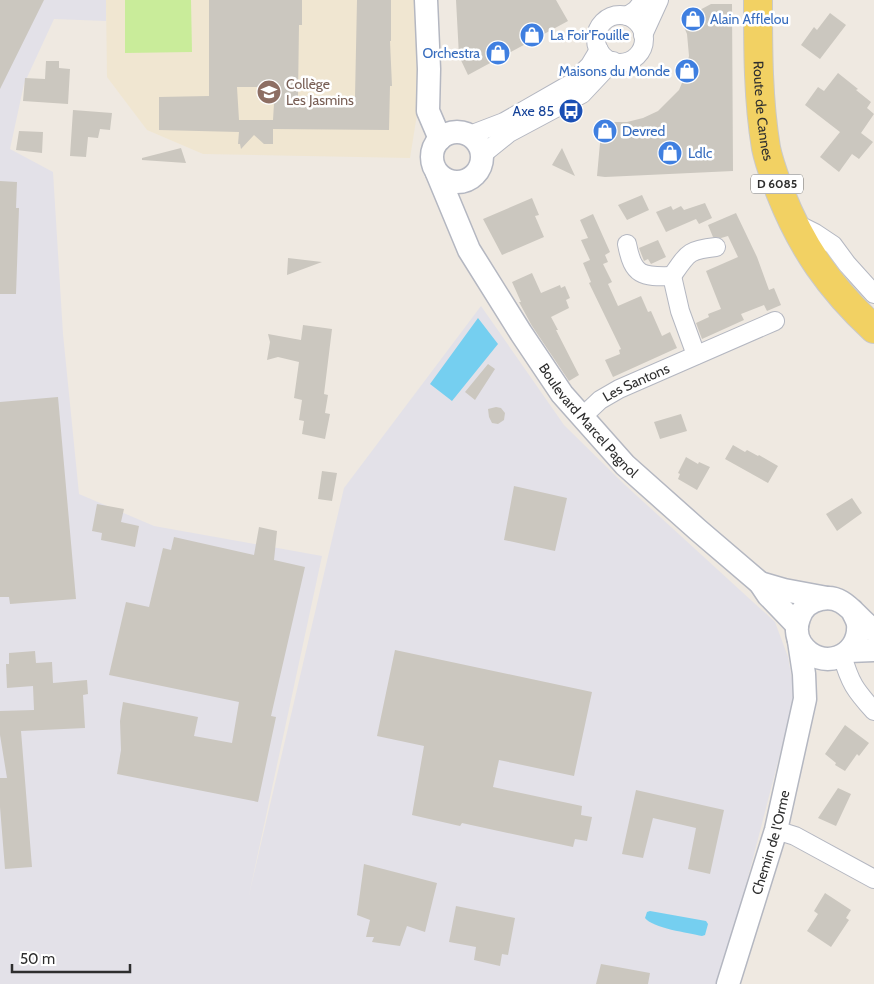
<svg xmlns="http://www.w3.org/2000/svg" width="874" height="984" font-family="Cabin,sans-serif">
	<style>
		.industrial { fill: #e3e1e8 }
		.education { fill: #f0e6d1 }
		.pitch { fill: #c9ec9a }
		.water { fill: #75cff0 }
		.building { fill: #cbc7bf; fill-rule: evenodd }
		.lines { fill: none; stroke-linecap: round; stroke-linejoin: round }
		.minor-casing { stroke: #b4b7c1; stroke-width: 20 }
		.tertiary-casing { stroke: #b4b7c1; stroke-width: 25 }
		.primary-casing { stroke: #c9c9c9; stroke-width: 30 }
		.minor { stroke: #fff; stroke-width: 18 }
		.tertiary { stroke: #fff; stroke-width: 22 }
		.primary { stroke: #f2d163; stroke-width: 28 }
		.labels { text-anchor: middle; stroke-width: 5; stroke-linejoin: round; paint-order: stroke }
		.shield { fill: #fff; stroke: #6d6d6d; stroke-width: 1 }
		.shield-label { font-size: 12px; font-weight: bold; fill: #2e2e2e }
		.shop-label { font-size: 14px; fill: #366cbe; stroke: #fff; text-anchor: start }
		.education-label { font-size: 14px; fill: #785e54; stroke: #fff; text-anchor: start }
		.street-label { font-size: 14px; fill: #2e2e2e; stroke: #fff }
		.transit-label { font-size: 14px; fill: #164399; stroke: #fff; text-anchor: end }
	</style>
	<rect width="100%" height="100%" fill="#efe9e1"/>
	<path class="industrial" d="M0,0H106V21L54,19L24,84L10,149L53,172L63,334L79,494L154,526L322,556L249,895L344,488L481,306L564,425L624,484L775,622L788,657L795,696L724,970L718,984H0Z"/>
	<path class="education" d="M106,0H418V108L410,158L203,154L147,130L107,77Z"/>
	<path class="pitch" d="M125,0H191L192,52L125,53Z"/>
	<path class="water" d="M478,318L498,344L452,401L430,384Z
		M650,911L706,921L708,924L705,935L702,936C689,933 652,928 645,918L647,912Z"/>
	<path class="building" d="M0,0H44L0,89Z
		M209,0H302V25H299L298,96L355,97L357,0H391V41H390L392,86H390L389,130L273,129V144H264L254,135L241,149L240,144H238L239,132L159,130V97L209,96ZM237,87H275L273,120H239Z
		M456,0H556L568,21L468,75L459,56Z
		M711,4H732L733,171L605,177L597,176L601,132L605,133V129L609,130L610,122H627L643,118L658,111L679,90L684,78L689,56L687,34L681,20Z
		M830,13L846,25L820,59L801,45L814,27L817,30Z
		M46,61H59V68L70,69L68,104L23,101L25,78L45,79Z
		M838,73L858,89L856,90L871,102L867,108L874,114L861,133L873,142L859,159L852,154L839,172L820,157L840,132L805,105L818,87L824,91Z
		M73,110L112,113L110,130L100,129L98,138L88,137L86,157L70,156Z
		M19,131L43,132L42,153L16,150Z
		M181,148L186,163L142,160V158Z
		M562,148L575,176L552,165Z
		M0,181L17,182L16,208H19L16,294H0Z
		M642,195L649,210L627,220L618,205Z
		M532,198L539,215L535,216L544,237L502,255L483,219Z
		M705,203L712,218L699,224L696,219L666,232L656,212L671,206L673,210L681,206L684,210Z
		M736,213L757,257L769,290L774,288L781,305L767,311L764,305L741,314L744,320L702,339L696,323L709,317L708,314L721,309L706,271L738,257L728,236L721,238L713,237L708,225Z
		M593,214L610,252L605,255L608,262L603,264L612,282L608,284L618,306L641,296L648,312L651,311L662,336L670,332L677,348L613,377L605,360L620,354L619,350L621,349L589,283L591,282L583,263L590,260L581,240L588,238L580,220Z
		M658,240L666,257L651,264L648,259L644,261L639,248Z
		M288,258L322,262L287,275Z
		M532,273L541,293L560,285L561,288L565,286L570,298L566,300L569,308L551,317L558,330H556L579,375L569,381L532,326L519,302H521L512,282Z
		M303,325L332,329L324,394L328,395L325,413L330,414L325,439L302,434L304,421L299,420L302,400L294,398L299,362L278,357L267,360L270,342L268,334L301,340Z
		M488,364L495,369L475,400L465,392Z
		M58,397L76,599L10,604L9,597H0V402Z
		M496,407L501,408L505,413L504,420L498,424L492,423L489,417L488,409Z
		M681,414L687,431L660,439L654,422Z
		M733,445L745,452L747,450L758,456L759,455L778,466L768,483L725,459Z
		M686,457L698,464L699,462L710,467L697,490L678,479L680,474L678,473Z
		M322,471L337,473L332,501L318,499Z
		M514,486L567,498L555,551L504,540Z
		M852,498L862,513L837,531L826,514Z
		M97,504L124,509L121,522L139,526L135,547L101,540L102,533L92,531Z
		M259,527L277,531L274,560L305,567L271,716L276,717L258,802L117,774L121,750L120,721L123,702L198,717L194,736L232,743L239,702L109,675L126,602L149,607L163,548L171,550L174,537L254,555Z
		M395,650L592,692L574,776L499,760L493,787L582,806L581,815L592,817L587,841L575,839L573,847L462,823L460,826L412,815L424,746L377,736Z
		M35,651L36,663L52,662L53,683L87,680L88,694L83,695L85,728L21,731L32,867L5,869L0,807V778H7L0,735V711L34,710L33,686L7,688L6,664H9V653Z
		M845,725L869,743L859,756L857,754L845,771L835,765L836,763L825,754Z
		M838,788L851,794L836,826L818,818Z
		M636,790L724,810L710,874L688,869L696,828L653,818L643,858L622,854Z
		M364,864L437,883L425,932L407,926L400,946L372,942L374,937H366L370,920L357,915Z
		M825,893L851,910L846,918L849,920L831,947L807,931L818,914L814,911Z
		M456,906L515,918L508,955L502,954L500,966L474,960L476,947L449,942Z
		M601,964L650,973L648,984H596Z"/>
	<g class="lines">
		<defs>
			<g id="minor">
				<circle cx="620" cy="39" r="24"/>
				<path d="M627,16L636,10L644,0"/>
				<path d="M643,35L659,0"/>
				<path d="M470,135L504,122L572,83L590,65L599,50"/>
				<path d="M483,154L509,133L582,94L613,61"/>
				<path d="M793,222L815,233L833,245L847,264L874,294"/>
				<path d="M627,244C633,276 642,277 672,276L680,311L696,355"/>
				<path d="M672,276C688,253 688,250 716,247"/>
				<path id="s1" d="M582,417L600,400L619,389L775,321"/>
				<path d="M842,655C850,683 855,690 874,711"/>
				<path d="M776,830L795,836L874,879"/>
			</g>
			<g id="tertiary">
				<path d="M426,0L429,69L428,111L440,139"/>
				<circle cx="457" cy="157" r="25"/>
				<path id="s2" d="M437,173L469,250L521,333L562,394L625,465L698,530L760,583L768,595L797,625"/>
				<path d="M760,583L784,590L827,598"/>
				<path d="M852,610C854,615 857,619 858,624C861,658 820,672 801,644C796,636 796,626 799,618C802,608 811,601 821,599C845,593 856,619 874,630"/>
				<path d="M849,651L874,650"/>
				<path id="s3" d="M728,984L776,830L805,699L804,674L799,641"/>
			</g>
			<g id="primary">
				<path id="s4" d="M758,0C758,49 758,100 766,148C769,163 775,178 780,192C802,248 830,288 874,329"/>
			</g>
		</defs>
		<use href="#minor" class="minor-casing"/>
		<use href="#tertiary" class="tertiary-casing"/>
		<use href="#primary" class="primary-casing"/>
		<use href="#minor" class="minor"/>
		<use href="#tertiary" class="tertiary"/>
		<use href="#primary" class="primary"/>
	</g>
	<defs>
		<symbol id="shop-disc" viewBox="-11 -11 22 22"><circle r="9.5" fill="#3f7fe0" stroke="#fff"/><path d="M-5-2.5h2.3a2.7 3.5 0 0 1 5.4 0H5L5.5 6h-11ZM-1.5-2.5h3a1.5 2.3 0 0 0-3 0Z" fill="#fff"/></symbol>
		<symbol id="school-disc" viewBox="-11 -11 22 22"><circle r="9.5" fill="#8d6e63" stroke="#fff"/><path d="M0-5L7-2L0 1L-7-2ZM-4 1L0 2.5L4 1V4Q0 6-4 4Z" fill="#fff"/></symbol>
		<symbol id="bus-disc" viewBox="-11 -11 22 22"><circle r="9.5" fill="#1a4fb4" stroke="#fff"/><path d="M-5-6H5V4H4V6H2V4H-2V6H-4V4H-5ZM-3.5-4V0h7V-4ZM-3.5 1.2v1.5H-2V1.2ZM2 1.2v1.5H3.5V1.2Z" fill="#fff"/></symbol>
	</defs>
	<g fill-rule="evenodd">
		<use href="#shop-disc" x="679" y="5" width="28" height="28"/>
		<use href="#shop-disc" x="518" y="21" width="28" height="28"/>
		<use href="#shop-disc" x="484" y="39" width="28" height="28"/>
		<use href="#shop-disc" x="673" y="57" width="28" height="28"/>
		<use href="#school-disc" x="255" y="78" width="28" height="28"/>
		<use href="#bus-disc" x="557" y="97" width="28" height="28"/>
		<use href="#shop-disc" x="591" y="117" width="28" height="28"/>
		<use href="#shop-disc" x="656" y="139" width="28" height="28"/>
	</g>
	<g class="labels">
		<rect class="shield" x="751" y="174.5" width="52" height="19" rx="4"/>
		<g class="shield-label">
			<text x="777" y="188">D 6085</text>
		</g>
		<g class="shop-label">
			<text x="710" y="24">Alain Afflelou</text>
			<text x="550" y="40">La Foir'Fouille</text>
			<text x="480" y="58" text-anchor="end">Orchestra</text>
			<text x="670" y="76" text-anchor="end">Maisons du Monde</text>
			<text x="622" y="136">Devred</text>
			<text x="688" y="158">Ldlc</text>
		</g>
		<g class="education-label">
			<text x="286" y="89">Collège<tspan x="286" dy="16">Les Jasmins</tspan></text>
		</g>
		<g class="street-label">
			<text dy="5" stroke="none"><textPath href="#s4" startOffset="111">Route de Cannes</textPath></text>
			<text dy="5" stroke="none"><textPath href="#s1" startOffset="65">Les Santons</textPath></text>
			<text dy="5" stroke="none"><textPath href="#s2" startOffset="292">Boulevard Marcel Pagnol</textPath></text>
			<text dy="5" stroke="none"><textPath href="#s3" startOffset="148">Chemin de l'Orme</textPath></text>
		</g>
		<g class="transit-label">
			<text x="554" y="116">Axe 85</text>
		</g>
	</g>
	<path d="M12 964v8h118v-8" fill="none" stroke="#2e2e2e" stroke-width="2.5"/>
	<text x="20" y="964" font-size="15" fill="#2e2e2e" stroke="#ffffff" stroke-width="4" paint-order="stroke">50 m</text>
</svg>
